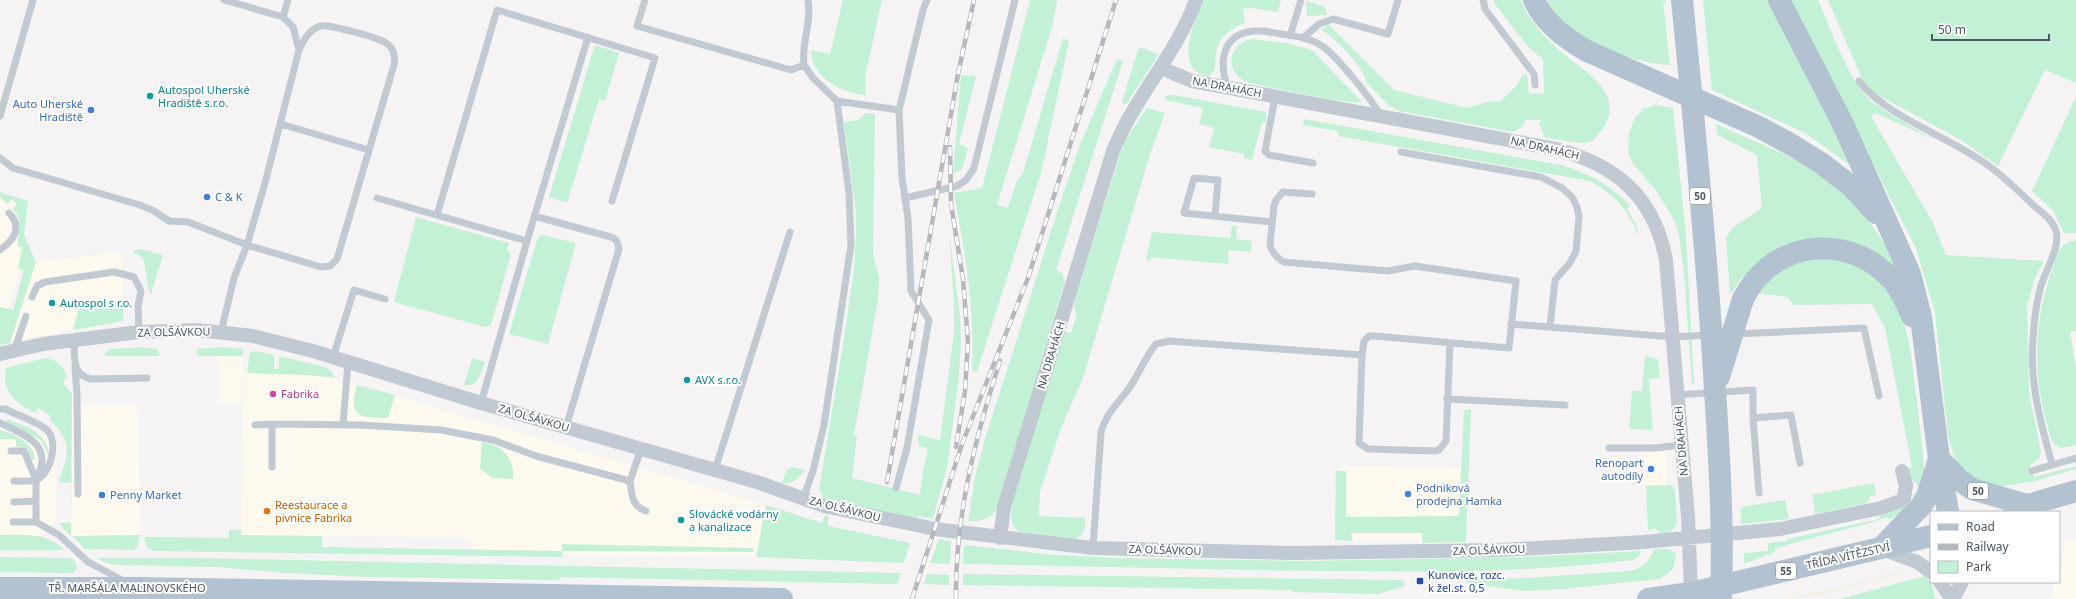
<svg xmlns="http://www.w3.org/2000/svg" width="2076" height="599" font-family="'Noto Sans',sans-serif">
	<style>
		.commercial { fill: #fdf9ef }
		.green { fill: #c3f1d5 }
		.sand { fill: #f5f0e5 }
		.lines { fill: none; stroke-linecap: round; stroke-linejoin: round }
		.service { stroke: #c1cad2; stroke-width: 7 }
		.minor { stroke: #c1cad2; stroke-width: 14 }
		.primary { stroke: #b3c2d1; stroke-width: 22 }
		.rail-casing { stroke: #b5b8bd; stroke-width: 4.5 }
		.rail { stroke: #fff; stroke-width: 3; stroke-dasharray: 9; stroke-linecap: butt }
		.primary-bridge { stroke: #b3c2d1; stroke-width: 22 }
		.culture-dot { fill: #0f9aa8; stroke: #fff; stroke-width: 1.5 }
		.shop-dot { fill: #3f7fe0; stroke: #fff; stroke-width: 1.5 }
		.hotel-dot { fill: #d1479c; stroke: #fff; stroke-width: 1.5 }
		.food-dot { fill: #e8710a; stroke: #fff; stroke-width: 1.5 }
		.transit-dot { fill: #1a4fb4; stroke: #fff; stroke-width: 1.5 }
		.labels { text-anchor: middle; stroke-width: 4; stroke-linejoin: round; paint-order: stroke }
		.shield { fill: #fff; stroke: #808990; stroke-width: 1 }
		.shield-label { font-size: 10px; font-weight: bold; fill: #4a5661 }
		.street-label { font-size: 11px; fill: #4a5661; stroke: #fff }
		.culture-label { font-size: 11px; fill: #0d838f; stroke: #fff; text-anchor: start }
		.shop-label { font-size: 11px; fill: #366cbe; stroke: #fff; text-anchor: start }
		.hotel-label { font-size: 11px; fill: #b23c85; stroke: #fff; text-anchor: start }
		.food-label { font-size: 11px; fill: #c56008; stroke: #fff; text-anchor: start }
		.transit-label { font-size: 11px; fill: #164399; stroke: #fff; text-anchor: start }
	</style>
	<rect width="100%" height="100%" fill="#f5f3f3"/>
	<path class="commercial" d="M0,195L28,201L20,271L0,333Z
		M122,252L123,321L23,339L10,343L35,262Z
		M218,356H243L241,403H218Z
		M243,373L308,375L338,379L766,505L756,557L563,555L562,551L471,549V538L241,535Z
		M138,405L140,535L71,536L72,406Z
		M50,435L56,436L57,519L41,537L0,536V437Z
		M1666,452L1667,485H1643L1642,453Z
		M1341,465L1469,468L1466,542L1342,540Z
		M2076,539V599H2050L2055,582H2059V568L2067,541Z"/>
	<path class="green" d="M843,0H882L865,77L866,95C842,93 811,78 811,50L830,54Z
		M1030,0H1057L1053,24L997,205L1008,208L1016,183L1023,173L1063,38L1069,41L1041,173L977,371L974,372L972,370C975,309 965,252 954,193L982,188Z
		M1203,0H1281L1278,12L1251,8L1243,9L1245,23C1230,28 1218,38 1216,54C1215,60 1216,65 1214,71L1209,76C1171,72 1196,20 1203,0Z
		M1494,0H1521C1528,20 1544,36 1559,50C1581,70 1627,92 1603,128C1598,135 1594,142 1585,143C1572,143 1558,139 1545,138L1539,123L1542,120H1525L1523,126L1513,132L1399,111L1389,106L1366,82C1365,68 1334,36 1321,30L1328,24L1394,90L1467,108L1487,102L1501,101L1517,85L1522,76L1527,74L1529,93L1544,94L1543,59L1530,49L1494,3Z
		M1547,0H1666V2H1663L1670,65C1629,63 1566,38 1547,0Z
		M1703,0H1769L1852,158L1850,165L1805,133L1712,90Z
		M1788,0H1818C1831,29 1850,86 1875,104C1893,117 1914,127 1932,139L1876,113L1871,116L1932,221L1946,255L2044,261L2035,278L2027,306L2029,392L2015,395L2029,392L2041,451L2039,459L2030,465L2034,477L2076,466V469L2035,481L1997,487L1968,476L1955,460L1948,435L1935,313L1916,248Z
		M1828,0H2076V83L2045,70L1998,166L1961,140L1876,94L1863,81Z
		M1306,1L1325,7L1327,15L1307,16Z
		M1252,39L1290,44L1312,50L1362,102C1355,106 1264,86 1250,83C1224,75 1226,44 1252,39Z
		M595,45L619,53L605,101L599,99L567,203L549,197Z
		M1139,47L1159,54L1127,103L1123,105L1122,102Z
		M1117,59L1123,61L1056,270L1062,273L1065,281L997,509C991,519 979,522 968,521L975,477L986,436L1063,194L1080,145Z
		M961,75L976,76L959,144L968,148L962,170L953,173Z
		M1174,95L1266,112V122H1262L1252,160L1244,158V154L1209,147L1214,128L1199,124L1203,108L1165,100L1166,96Z
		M2076,97V233H2064L2053,210L2032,191Z
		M1655,105L1673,108L1686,236L1694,384L1692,385L1684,273L1679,235L1674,220L1657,192L1632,162L1628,153L1629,134L1634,119L1643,109Z
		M1147,108L1165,113L1150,154L1083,378L1061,428L1040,492L1039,516L1085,518C1085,527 1085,537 1074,539L1020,532C1007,525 1012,508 1014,496L1064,331L1071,333L1076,318L1074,302L1124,142Z
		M866,113L875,114L873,255L879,277L878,300L854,435L857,436L852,478L920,495L923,470L928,449L919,446L918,435L940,440L954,333V303L949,232L960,316L961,341L959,377L947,468L933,519L918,516L917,519L825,499L819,490L844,339L854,269L856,234V213L844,122L858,120Z
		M1304,119L1561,165C1591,174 1608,184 1630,205L1627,208L1637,227L1639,238C1630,211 1615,195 1590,181L1338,136V131L1303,125Z
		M1716,124C1758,144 1810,160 1844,194C1868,217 1886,244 1901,273L1859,246L1753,267L1741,279L1732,292H1730L1726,238L1732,228L1762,208L1757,155L1717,135Z
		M0,192L28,201L24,235L36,262L10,343L0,345V307L13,310L24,270L18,268L22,248L17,246C19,232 23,219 13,209L17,204L12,199L7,204L0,197Z
		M416,217L509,243L507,250L511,254L491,325L485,327L394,302Z
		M1232,225L1237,226L1236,239L1252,241L1251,252L1229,250L1228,264L1150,257V262L1146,259L1152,232L1230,238Z
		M542,235L576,243L548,344L509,334L538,237Z
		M2076,240V331L2070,332L2076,368V445L2062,448C2052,447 2050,435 2048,427C2032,377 2034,317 2053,268C2055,261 2057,252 2062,246C2066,243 2071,241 2076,240Z
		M141,249L163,255L151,294C147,290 146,267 143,258L132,251Z
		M1815,258C1833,260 1852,261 1867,271C1908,298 1911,350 1916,394C1919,418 1922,442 1924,466V474L1916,498L1912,496L1916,493L1918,485L1910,478L1906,469L1912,467L1885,328L1872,304L1794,305L1787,297L1756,293L1776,270Z
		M121,303L124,304L123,321L73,330L79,308Z
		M142,347L157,349L160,356H104L105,353L111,349Z
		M222,347L243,349V356H197V349Z
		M255,351L274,355V369H279V356L325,367L331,371L335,378L308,375L247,373L250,353Z
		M1645,356L1658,359L1660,377L1649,379L1653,430L1629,429L1632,391H1642Z
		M46,358C58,360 64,367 67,378L64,379V384L72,394L71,537L59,523H71V483L60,482L59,480C70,454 72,439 49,420L51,416L38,408L35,413C19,405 0,391 6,368Z
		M472,358L485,362C481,372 478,388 464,385Z
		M357,385L395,395L388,418C361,418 347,418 357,385Z
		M1471,409L1466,542L1422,543V533H1351L1353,541L1335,540L1336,471H1346V517L1459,516L1464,410Z
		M8,419C27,428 49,432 49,457L41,440L6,422V420Z
		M0,430C14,434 34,443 35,459L31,460L27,448L16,446V439H0Z
		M482,442C496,445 505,448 511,463C513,468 514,473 513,479L492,478L480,468Z
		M792,467L805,470C799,479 793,484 782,483L786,471Z
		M1874,483L1876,495L1870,496L1868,503L1815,514L1812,495Z
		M1671,485L1675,490L1677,523C1673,533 1668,533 1658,534L1659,531L1655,529L1648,530L1646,486Z
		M1785,500L1789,519L1741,524V507Z
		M1905,503L1910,506L1892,518L1889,519L1888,517C1851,530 1812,536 1775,549V552L1744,564V553L1768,551V543L1787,541V539L1879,519L1882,512Z
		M766,505L822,523L825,515L829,517L828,526L910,543L904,563L756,557Z
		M229,530H241V535L322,536V547L562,551V544L754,548L753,552L562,551L563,557L154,551L147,548L144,537L229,538Z
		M0,535C23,535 47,532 64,550H0Z
		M140,535L138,545L134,550L85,549L72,536Z
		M939,539L951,542L950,564L930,563Z
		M964,545L1056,555L1118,558L1309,561L1526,557L1641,551L1640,555L1633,560C1528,573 1422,572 1317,571C1199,569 1081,566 963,564Z
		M1654,549H1669L1674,552L1676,556L1673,569L1660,579L1563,589L1525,591L1466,583V580L1527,578L1628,571C1643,568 1648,564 1654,549Z
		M0,557L72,558L76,563L77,568L73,573L0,572Z
		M96,558H196L901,573L897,584L560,577V580L370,577L286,573L216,567L121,565L110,564Z
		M927,574L949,575V585L924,584Z
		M963,574L1403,580L1405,586L1378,594L1292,592V590L963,585Z
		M1925,576L1932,584L1935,599H1840Z"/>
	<path class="sand" d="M1905,570L1910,571L1813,597L1779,599L1832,589Z"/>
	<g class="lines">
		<path class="service" d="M645,0L637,26L791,70L804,65C801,43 812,23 808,0
			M1483,0L1485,9L1534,74L1535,85
			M283,17L288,0
			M1290,36L1301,0
			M1303,38L1319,24L1333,19L1388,34L1398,0
			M804,65L813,78L837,101L899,110L923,10L927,0
			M1859,81C1885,115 1941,134 1977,158C1997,170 2013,186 2030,202C2039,211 2052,218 2056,231C2061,247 2044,273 2040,289C2036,305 2034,323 2033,339C2029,380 2041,425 2052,464
			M1228,88C1218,62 1222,34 1254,31C1263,30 1273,33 1282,34C1295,36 1311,38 1322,46C1336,55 1372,100 1381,116
			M1275,97L1265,151L1269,155L1313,163
			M0,116L33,0
			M281,124L369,150
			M1401,152L1541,177L1562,188L1572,197L1577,207L1579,217L1576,251L1570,263L1555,280L1550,327
			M0,158L13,168L140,205L154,211L169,221L188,222L247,245L321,267L330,266L337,259L394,65C396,57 393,47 386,43C380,38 328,24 321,26C309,29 304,40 299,50
			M377,198L527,241
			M905,198L957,186L966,180L974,168L1015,0
			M437,215L497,10L655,58L612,201
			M534,216L611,237C617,239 618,243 619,249L566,427
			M1215,216L1218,180L1194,178L1184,213L1272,222
			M0,250C14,240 23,227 9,213
			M32,297L37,286L45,282L114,272L134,277L141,291L138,306L139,332
			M1511,324L1673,337L1709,335
			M221,332L234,278L247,245L265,183L299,50L293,27L283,17L224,0
			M1735,334L1864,328L1879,396
			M74,340C75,356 71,375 91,379L147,378
			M14,351L26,316
			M1362,355L1359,443L1368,449L1436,451L1440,449L1446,441L1450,343
			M333,357L354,290L385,299
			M75,367L77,394L78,494
			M1677,395L1753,390V418
			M1447,399L1565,405
			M481,403L527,241L588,37
			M0,409H5C17,415 38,422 47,430C59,442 51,474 36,480C30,482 20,481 14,481
			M0,423C23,434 53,444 38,475
			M255,425L272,424
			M343,425L348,362
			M1609,448H1654L1681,445
			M11,451H24L36,480V522
			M272,467V424L361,425L441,430L493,440L536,456L630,481L641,449
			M715,470L790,232
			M2032,471L2076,458
			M630,481C632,494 631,506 646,511
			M896,488L907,448L929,320L911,291L908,218L902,178L899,110
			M1759,493L1753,418L1791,415L1800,463
			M803,499L813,471L824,425L851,245L849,193L837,101
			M14,502L36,501
			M13,522H36L59,535L88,562L124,581
			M1093,548L1101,432C1106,412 1121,401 1132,384C1140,371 1146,356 1156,344L1169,341L1362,355L1364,341L1369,336H1375L1509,348L1516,281L1415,266L1387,271L1284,262C1277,258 1272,253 1270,245L1274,206L1276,200L1283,192L1312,194"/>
		<path class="minor" d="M1161,68L1192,81L1556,149C1617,165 1654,197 1666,260L1688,517L1691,593
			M0,354L43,344L139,332L197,330L253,336L313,351L481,403L757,482L824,506L935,529L1093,548L1293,553L1500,550L1644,542L1780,529L1881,508L1900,501L1904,498L1906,485L1902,471
			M1000,538L1004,507L1113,151C1134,98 1176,55 1196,0
			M1882,549L1917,562L1931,572
			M1940,582L1952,599
			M1953,599L1962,582"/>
		<path class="primary" d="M1534,0C1545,24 1565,38 1587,51L1759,127L1792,145L1821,163L1851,186L1876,213
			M1779,0L1843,124L1910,274L1921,317L1939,459L1948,512
			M1743,299C1749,288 1755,278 1765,270C1803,237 1861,243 1893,281C1902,292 1907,304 1912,316
			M1939,459L1961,481L1972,489L2027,505
			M2014,509L2076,491
			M1881,548L1921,506L1927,497L1938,462
			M0,588H137L782,599
			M1648,599L1691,593L1931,536"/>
		<defs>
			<path id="rail" d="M950,147L951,204L963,279L968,342L965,391L956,447
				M887,482L958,74L974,0
				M912,599L962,444L1028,278L1116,0
				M956,599C955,517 975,438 1000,361"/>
		</defs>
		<use href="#rail" class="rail-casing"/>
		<use href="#rail" class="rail"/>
		<path class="primary-bridge" d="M1682,0C1694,119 1705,238 1713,358C1718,438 1724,519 1721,599
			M1719,377L1743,299"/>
	</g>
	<g class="culture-dot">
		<circle cx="150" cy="96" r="4"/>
		<circle cx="52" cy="303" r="4"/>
		<circle cx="687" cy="380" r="4"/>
		<circle cx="681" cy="520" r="4"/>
	</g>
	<g class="shop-dot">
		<circle cx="91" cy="110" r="4"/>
		<circle cx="207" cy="197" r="4"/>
		<circle cx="1651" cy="469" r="4"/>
		<circle cx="1408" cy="494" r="4"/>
		<circle cx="102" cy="495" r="4"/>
	</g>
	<circle class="hotel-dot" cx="273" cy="394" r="4"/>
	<circle class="food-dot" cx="267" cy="511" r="4"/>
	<rect class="transit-dot" x="1416" y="577" width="8" height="8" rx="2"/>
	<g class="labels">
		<g class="shield">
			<rect x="1690" y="188" width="20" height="16" rx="3"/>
			<rect x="1968" y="483" width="20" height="16" rx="3"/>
			<rect x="1776" y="563" width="20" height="16" rx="3"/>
		</g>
		<g class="shield-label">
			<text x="1700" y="200">50</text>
			<text x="1978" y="495">50</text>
			<text x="1786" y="575">55</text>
		</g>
		<g class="street-label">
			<text transform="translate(1227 87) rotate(11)" y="4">NA DRAHÁCH</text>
			<text transform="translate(1545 148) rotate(13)" y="4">NA DRAHÁCH</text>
			<text transform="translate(174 332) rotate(-1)" y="4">ZA OLŠÁVKOU</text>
			<text transform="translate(1051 355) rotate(-73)" y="4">NA DRAHÁCH</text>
			<text transform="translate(534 418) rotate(16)" y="4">ZA OLŠÁVKOU</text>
			<text transform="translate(1681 441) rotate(-95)" y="4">NA DRAHÁCH</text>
			<text transform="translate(845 509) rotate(14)" y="4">ZA OLŠÁVKOU</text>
			<text transform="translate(1165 550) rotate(2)" y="4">ZA OLŠÁVKOU</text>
			<text transform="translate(1489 550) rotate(-2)" y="4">ZA OLŠÁVKOU</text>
			<text transform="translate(1848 556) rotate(-13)" y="4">TŘÍDA VÍTĚZSTVÍ</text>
			<text x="127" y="592">TŘ. MARŠÁLA MALINOVSKÉHO</text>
		</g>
		<g class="culture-label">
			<text x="158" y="94">Autospol Uherské<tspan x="158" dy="13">Hradiště s.r.o.</tspan></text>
			<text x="60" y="307">Autospol s r.o.</text>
			<text x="695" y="384">AVX s.r.o.</text>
			<text x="689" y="518">Slovácké vodárny<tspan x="689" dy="13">a kanalizace</tspan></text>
		</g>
		<g class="shop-label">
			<text x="83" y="108" text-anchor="end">Auto Uherské<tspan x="83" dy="13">Hradiště</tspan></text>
			<text x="215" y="201">C &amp; K</text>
			<text x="1643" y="467" text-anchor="end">Renopart<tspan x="1643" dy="13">autodíly</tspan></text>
			<text x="1416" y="492">Podniková<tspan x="1416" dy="13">prodejna Hamka</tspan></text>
			<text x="110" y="499">Penny Market</text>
		</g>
		<g class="hotel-label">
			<text x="281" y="398">Fabrika</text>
		</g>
		<g class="food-label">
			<text x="275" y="509">Reestaurace a<tspan x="275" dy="13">pivnice Fabrika</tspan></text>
		</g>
		<g class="transit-label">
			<text x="1428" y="579">Kunovice, rozc.<tspan x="1428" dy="13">k žel.st. 0,5</tspan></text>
		</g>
	</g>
	<rect x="1930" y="511" width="130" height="72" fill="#ffffff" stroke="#b7bbc0"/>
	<rect x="1938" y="524" width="20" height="6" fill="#b3c2d1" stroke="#b7bbc0"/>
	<text x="1966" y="531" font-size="12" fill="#4a5661">Road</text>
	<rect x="1938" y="544" width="20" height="6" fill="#b5b8bd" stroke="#b7bbc0"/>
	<text x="1966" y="551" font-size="12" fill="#4a5661">Railway</text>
	<rect x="1938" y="561" width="20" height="12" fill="#c3f1d5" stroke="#b7bbc0"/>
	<text x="1966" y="571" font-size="12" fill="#4a5661">Park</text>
	<path d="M1932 34v6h117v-6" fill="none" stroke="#4a5661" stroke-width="2"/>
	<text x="1938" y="34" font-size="12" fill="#4a5661" stroke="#ffffff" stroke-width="3" paint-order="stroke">50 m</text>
</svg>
